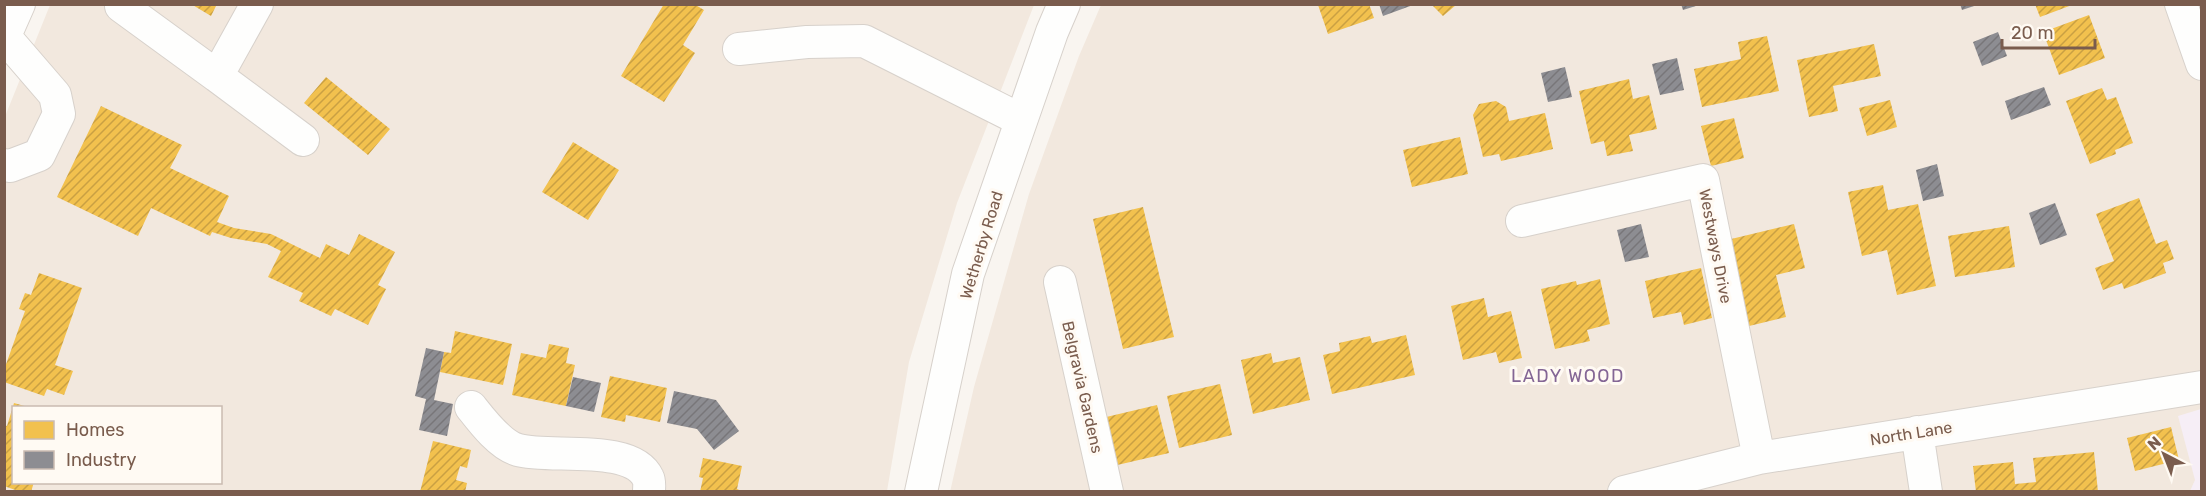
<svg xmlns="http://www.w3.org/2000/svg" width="2206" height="496" font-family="Rubik,sans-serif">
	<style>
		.residential { fill: #f2e8de; fill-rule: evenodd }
		.education { fill: #f6eef6 }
		.homes { fill: url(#homes-hatch) }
		.industry { fill: url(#industry-hatch) }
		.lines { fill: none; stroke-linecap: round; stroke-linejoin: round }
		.minor-casing { stroke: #d7d1cb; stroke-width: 34 }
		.minor { stroke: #fefefd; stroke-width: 32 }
		.labels { text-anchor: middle; stroke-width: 6; stroke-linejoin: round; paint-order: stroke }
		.street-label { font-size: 16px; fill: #7a5c4d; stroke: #fffaf3 }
		.neighbourhood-label { font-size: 18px; letter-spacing: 1.5px; fill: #846695; stroke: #fffaf3 }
	</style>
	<defs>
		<pattern id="homes-hatch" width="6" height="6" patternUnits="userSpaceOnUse" patternTransform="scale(1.5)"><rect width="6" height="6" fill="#f2c14e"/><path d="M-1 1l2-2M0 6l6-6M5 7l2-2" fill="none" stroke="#c9a043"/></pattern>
		<pattern id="industry-hatch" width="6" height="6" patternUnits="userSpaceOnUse" patternTransform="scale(1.5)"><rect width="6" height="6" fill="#8d8d92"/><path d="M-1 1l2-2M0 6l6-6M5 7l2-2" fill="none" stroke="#787679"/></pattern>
	</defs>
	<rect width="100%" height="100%" fill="#f9f5f0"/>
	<path class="residential" d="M50,5H1034L957,203L909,362L887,491H5L4,119ZM14,408H220V482H14Z
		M1101,5H2201V491L950,492L974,387L1029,194L1079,56Z"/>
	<path class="education" d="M2201,409V491H2190L2195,480L2178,416Z"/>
	<path class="homes" d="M191,4H217L211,16Z
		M664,4H694L704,10L683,45L695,53L664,102L621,76Z
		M1321,4H1369L1374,18L1328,34L1318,5Z
		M2035,4H2072V5L2040,17Z
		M1432,5H1456L1443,16Z
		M2089,15L2105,58L2059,75L2043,32Z
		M1767,36L1779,91L1702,107L1694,69L1741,59L1738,42Z
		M1874,44L1881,76L1833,86L1838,111L1809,117L1797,60Z
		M326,77L390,129L368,155L304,103Z
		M1629,79L1633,99L1649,95L1657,129L1629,135L1633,151L1607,156L1604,141L1591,144L1579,91Z
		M2102,88L2107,100L2116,97L2133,143L2115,150L2116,154L2090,164L2066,101Z
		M1890,100L1897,127L1867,136L1859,108Z
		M1496,101L1506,107L1509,121L1545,113L1553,149L1501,161L1499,154L1483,157L1473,115L1479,104Z
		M101,106L182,145L170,168L229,196L217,222L234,228L271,234L320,258L326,244L349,255L359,234L395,252L378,285L386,289L368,325L335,309L331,316L299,301L303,293L268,277L281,251L267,244L231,238L212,232L210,236L151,208L138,236L57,197Z
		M1734,118L1744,158L1711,166L1701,126Z
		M1460,137L1468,174L1412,187L1403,150Z
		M573,142L619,170L588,220L542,192Z
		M1883,185L1888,210L1918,204L1936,286L1897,295L1887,250L1862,256L1848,192Z
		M2139,198L2156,244L2167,240L2174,259L2163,263L2166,273L2124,289L2122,283L2103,290L2095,268L2114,261L2096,214Z
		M1143,207L1174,337L1123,349L1093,219Z
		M1794,224L1805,268L1776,275L1786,317L1745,327L1727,240Z
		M2009,226L2015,267L1955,277L1948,236Z
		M1701,268L1712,318L1684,325L1681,312L1653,318L1645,281Z
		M39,273L82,288L55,365L73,371L64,395L47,389L44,396L4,382V370L25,311L19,309L25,293L31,295Z
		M1600,279L1610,324L1587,330L1590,341L1555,349L1541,289L1576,281L1577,285Z
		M1484,298L1488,317L1511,311L1522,358L1499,363L1496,352L1463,360L1451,306Z
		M455,331L512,344L503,385L440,372L444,352L451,353Z
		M1406,335L1415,375L1332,394L1323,355L1340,351L1339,343L1370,336L1372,343Z
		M549,344L569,348L566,363L575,365L566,406L512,395L521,353L546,358Z
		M1271,353L1273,363L1300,357L1310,400L1253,414L1241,360Z
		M610,376L667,388L660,422L626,415L625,422L601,417Z
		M1220,384L1232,435L1179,448L1167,396Z
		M14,403L28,407L14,408V482H34L31,492H21L4,486V425L7,426Z
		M1157,405L1169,453L1113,466L1102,418Z
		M2171,427L2179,460L2135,471L2127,438Z
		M433,441L471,450L467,468L460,466L456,480L467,483L465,492H420Z
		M2094,452L2098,492H1976L1973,466L2013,462L2015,484L2036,482L2033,458Z
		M703,458L742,466L737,489L744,492H700L703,478L699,477Z"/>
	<path class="industry" d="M1379,4H1413V5L1383,16Z
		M1681,4H1699V5L1683,10Z
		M1960,4H1977V5L1962,10Z
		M1998,32L2007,56L1982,66L1973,42Z
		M1677,58L1684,90L1660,95L1652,64Z
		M1565,67L1572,97L1548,102L1541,73Z
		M2044,87L2051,105L2011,120L2005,101Z
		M1937,164L1944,196L1923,201L1916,170Z
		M2055,203L2067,235L2040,245L2029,213Z
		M1641,224L1649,257L1625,262L1617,230Z
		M426,348L444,352L434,400L453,404L447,436L419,430L426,399L415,396Z
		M573,377L601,383L594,412L566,406Z
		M674,391L716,400L739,431L714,450L697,429L667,423Z"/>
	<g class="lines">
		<defs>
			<path id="minor" d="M2181,4L2202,64
				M121,6L217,76L257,4
				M4,38L19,4
				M739,49L807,42L864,41L1021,120
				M217,76L303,140
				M4,165L10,166L39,155L59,114L55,95L5,37
				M1522,221L1703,180L1759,458
				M1060,282L1107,492
				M471,407C482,421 500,445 518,450C549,459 632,443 648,478C650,482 649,487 649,492
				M1917,432L1926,492
				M921,492L968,274L1052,32L1064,4
				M1624,492L1759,458L2202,387"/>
		</defs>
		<use href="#minor" class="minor-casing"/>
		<use href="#minor" class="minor"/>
	</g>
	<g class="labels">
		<g class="street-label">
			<text transform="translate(981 245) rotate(-73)" y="6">Wetherby Road</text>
			<text transform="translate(1716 246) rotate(79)" y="6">Westways Drive</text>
			<text transform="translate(1083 387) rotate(77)" y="6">Belgravia Gardens</text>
			<text transform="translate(1911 433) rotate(-9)" y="6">North Lane</text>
		</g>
		<g class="neighbourhood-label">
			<text x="1568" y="382">LADY WOOD</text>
		</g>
	</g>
	<rect width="2206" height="496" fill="none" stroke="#7a5c4d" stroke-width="12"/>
	<rect x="12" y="406" width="210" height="78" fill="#fffaf3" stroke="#cabbb1" stroke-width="1.5"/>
	<rect x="24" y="421" width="30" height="18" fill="#f2c14e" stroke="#cabbb1" stroke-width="1.5"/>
	<text x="66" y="436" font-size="18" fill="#7a5c4d">Homes</text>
	<rect x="24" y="451" width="30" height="18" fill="#8d8d92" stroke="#cabbb1" stroke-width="1.5"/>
	<text x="66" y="466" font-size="18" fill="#7a5c4d">Industry</text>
	<g transform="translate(2164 454) rotate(318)" stroke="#fffaf3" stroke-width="4.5" paint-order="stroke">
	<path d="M0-4.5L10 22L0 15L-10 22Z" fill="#7a5c4d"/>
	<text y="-9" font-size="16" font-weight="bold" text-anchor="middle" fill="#7a5c4d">N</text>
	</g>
	<path d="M2002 39v9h93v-9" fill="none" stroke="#7a5c4d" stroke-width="3"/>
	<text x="2011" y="39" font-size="18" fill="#7a5c4d" stroke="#fffaf3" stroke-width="4.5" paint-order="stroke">20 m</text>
</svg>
